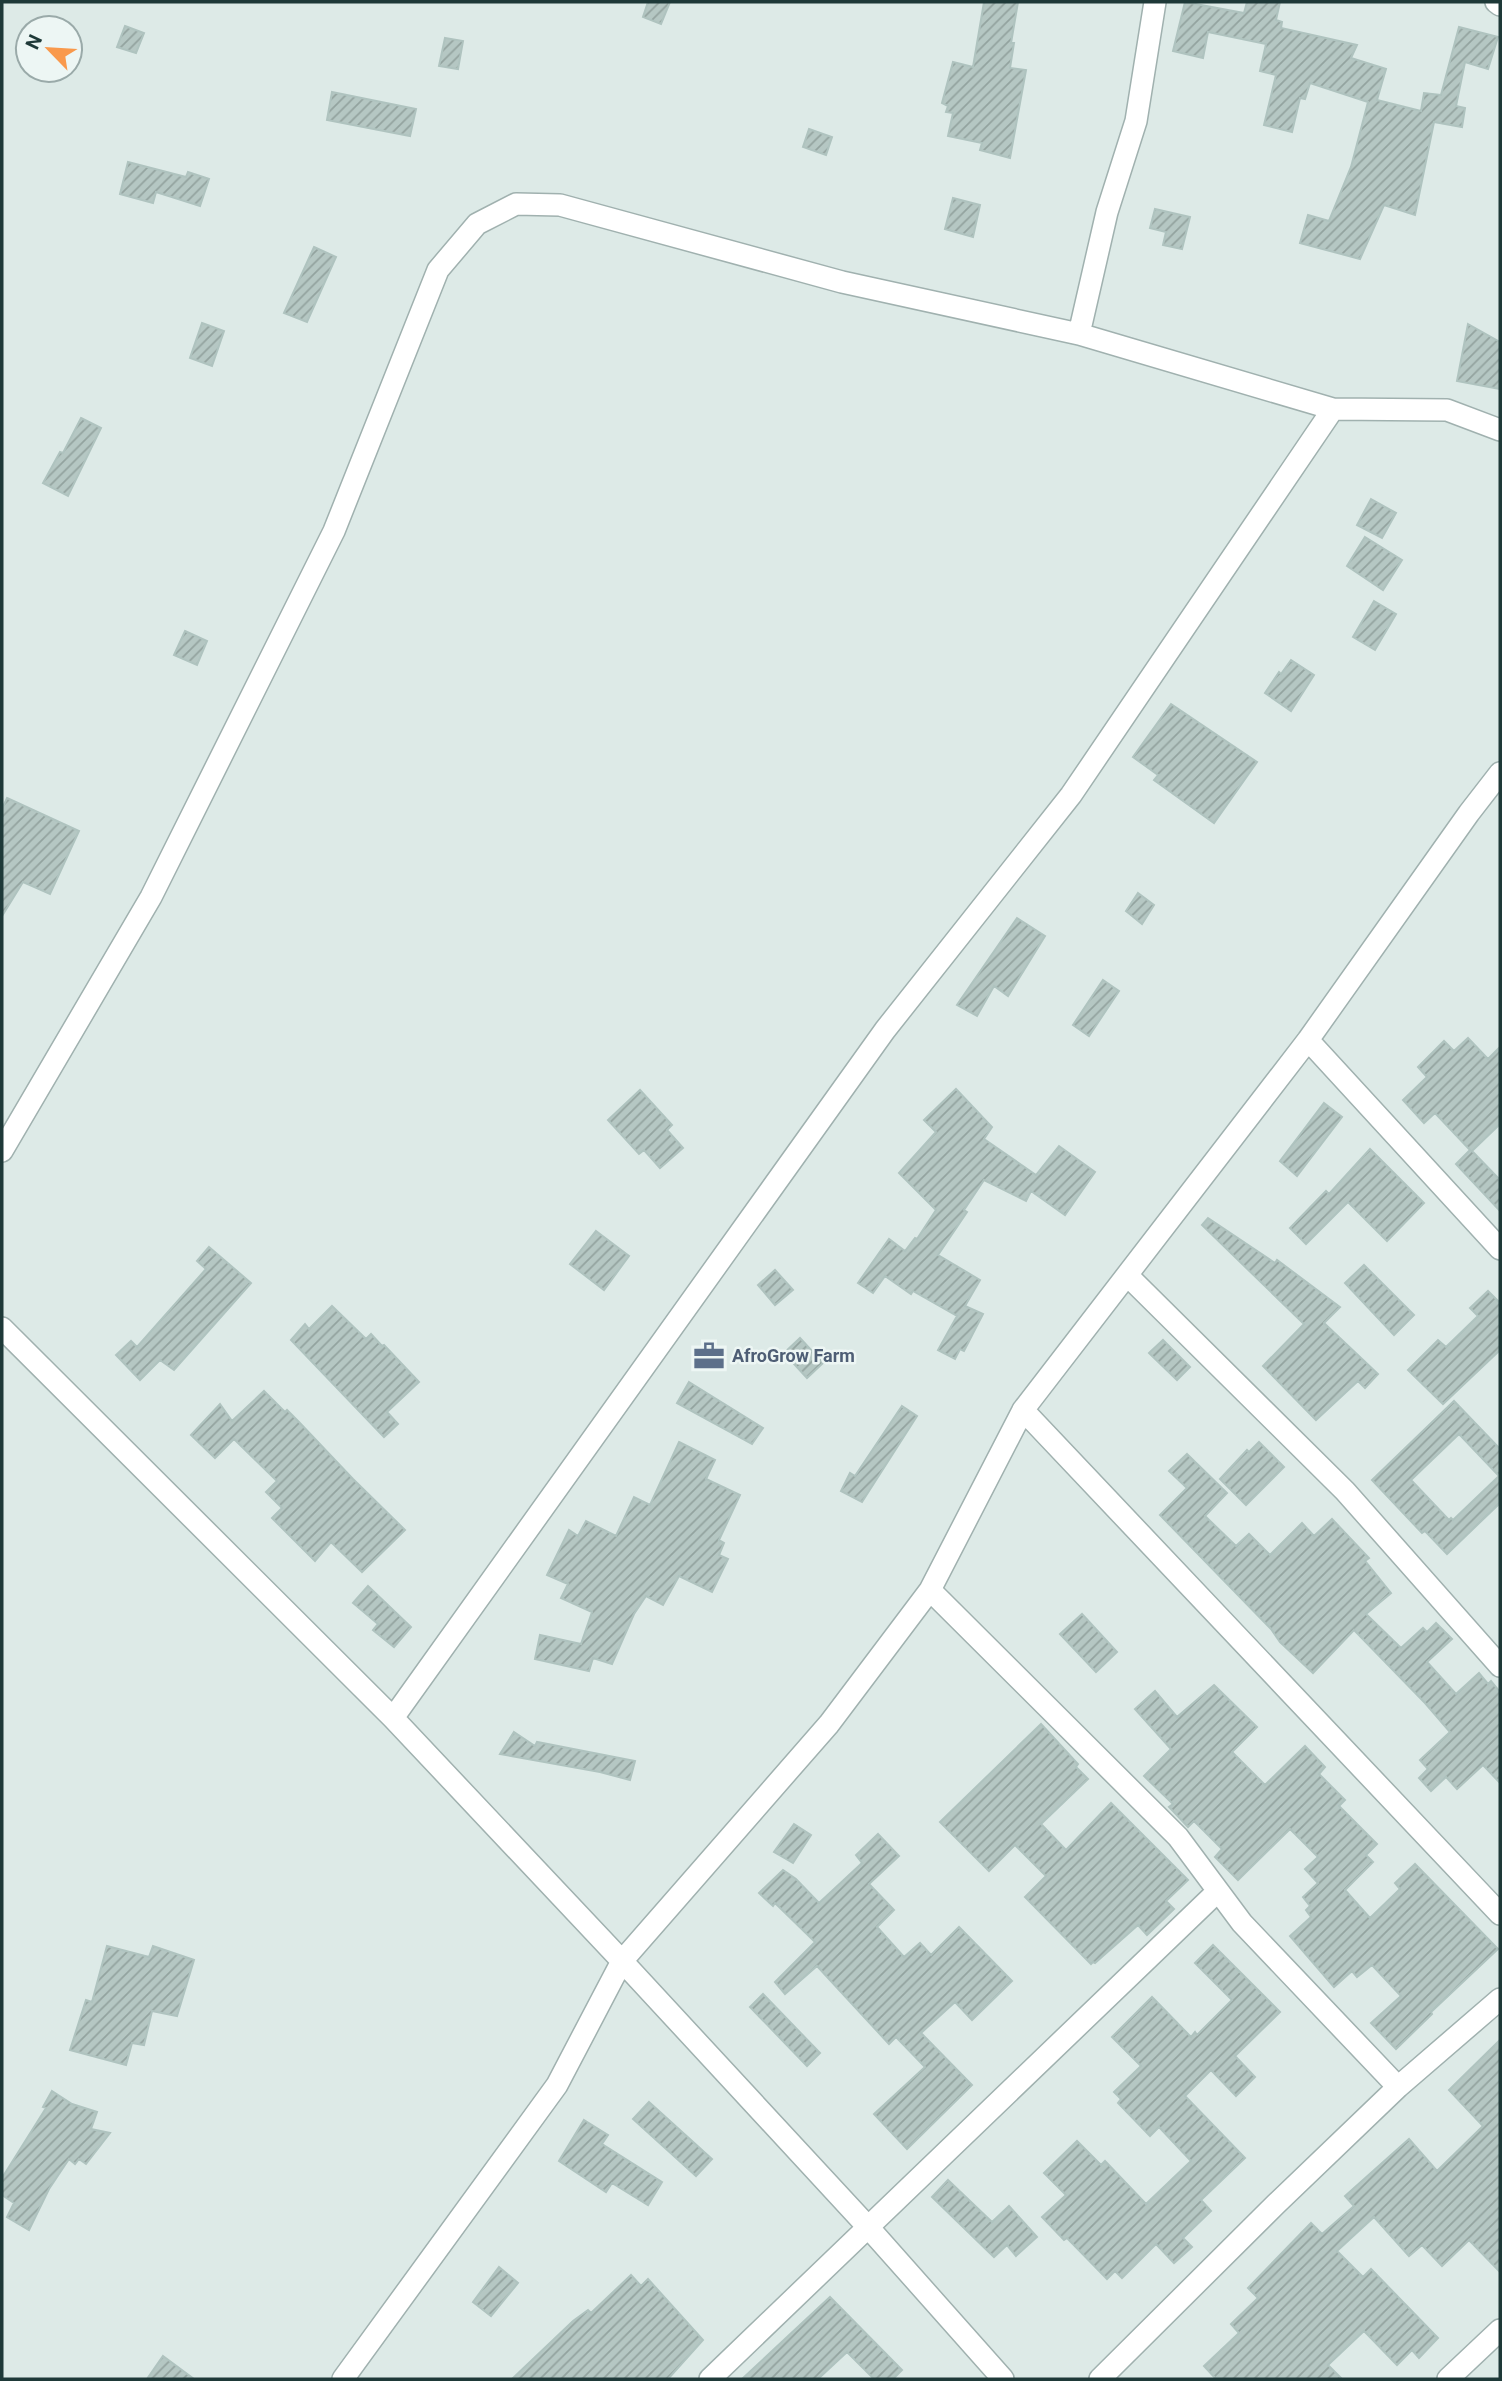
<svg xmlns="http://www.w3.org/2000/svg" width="1502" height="2381" font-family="Roboto,sans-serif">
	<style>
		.building { fill: url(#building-hatch); stroke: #afc3bf; stroke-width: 2; fill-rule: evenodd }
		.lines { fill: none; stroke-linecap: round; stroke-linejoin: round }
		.minor-casing { stroke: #a0b1af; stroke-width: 24 }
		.minor { stroke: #fff; stroke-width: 21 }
		.labels { text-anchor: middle; stroke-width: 5; stroke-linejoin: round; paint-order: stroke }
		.service-label { font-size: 18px; font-weight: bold; fill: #4e5e75; stroke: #edf6f4; text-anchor: start }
	</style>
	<defs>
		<pattern id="building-hatch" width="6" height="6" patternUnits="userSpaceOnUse" patternTransform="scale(1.75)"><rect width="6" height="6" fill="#b5c7c3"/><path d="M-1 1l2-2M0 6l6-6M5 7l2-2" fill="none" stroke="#93a39f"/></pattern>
	</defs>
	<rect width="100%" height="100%" fill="#ddeae7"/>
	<path class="building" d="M648,2H670L661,24L643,17Z
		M984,2H1018L1011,43H1014L1010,68L1026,70L1010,158L980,150L982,143L948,136L953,113L946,112L948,106L942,103L953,62L973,67Z
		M1185,2L1244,13L1247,2H1280L1276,20L1282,22L1281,28L1357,45L1351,58L1386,69L1377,100L1421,111L1424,93L1441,95L1459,27L1498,37L1488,69L1465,62L1456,106L1465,108L1462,127L1434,122L1415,215L1384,205L1360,259L1300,243L1308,215L1329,221L1351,167L1368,102L1310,83L1305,99L1300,98L1292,132L1264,125L1276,75L1260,71L1266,44L1208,32L1203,58L1173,51Z
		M125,26L144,33L136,53L117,47Z
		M445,38L463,41L458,69L439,66Z
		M332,92L416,109L410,136L327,120Z
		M809,129L832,137L826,155L803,147Z
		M128,162L186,177L188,172L209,179L200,206L156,192L153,203L120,194Z
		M953,198L980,205L973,237L945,229Z
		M1155,209L1190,217L1182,249L1163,245L1166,232L1150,228Z
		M314,247L336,257L307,322L284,313Z
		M202,323L224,331L212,366L190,358Z
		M1468,324L1500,342V389L1457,381Z
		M81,418L101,428L68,496L43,483L60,452L63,453Z
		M1371,499L1396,513L1382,538L1357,525Z
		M1365,537L1402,560L1383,590L1347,566Z
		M1374,601L1396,614L1375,650L1353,637Z
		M185,631L207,641L197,665L174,655Z
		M1291,660L1314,675L1291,711L1265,693L1279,672L1281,674Z
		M1171,704L1257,762L1214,823L1154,780L1158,775L1133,757Z
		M7,798L79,831L50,894L23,882L2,916V809Z
		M1138,893L1154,905L1142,924L1126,911Z
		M1017,918L1045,936L1008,996L994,986L977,1016L957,1005Z
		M1103,980L1119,991L1089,1036L1073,1025Z
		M1468,1038L1488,1059L1500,1047V1124L1472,1151L1500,1180V1211L1456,1164L1470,1150L1435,1113L1424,1123L1403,1100L1427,1077L1418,1067L1444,1041L1454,1051Z
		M956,1089L992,1127L984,1139L1036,1175L1059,1146L1095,1172L1065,1215L1031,1191L1026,1201L984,1180L964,1210L967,1212L938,1255L980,1280L965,1306L983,1314L964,1351L960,1349L955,1359L938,1350L957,1316L913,1291L911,1294L885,1276L873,1293L858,1283L889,1239L905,1251L915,1238L917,1239L936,1210L899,1173L936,1132L924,1120Z
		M640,1090L672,1125L667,1130L683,1148L660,1168L644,1150L639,1154L608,1120Z
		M1324,1103L1342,1117L1297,1176L1280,1161Z
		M1370,1149L1424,1203L1387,1241L1348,1202L1306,1244L1290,1228L1326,1191L1329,1194Z
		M1208,1218L1275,1263L1277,1260L1340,1307L1324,1323L1378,1374L1365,1388L1358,1381L1316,1420L1263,1366L1304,1324L1202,1225Z
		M596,1231L629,1256L604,1290L570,1264Z
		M209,1247L251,1283L174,1370L160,1360L140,1380L116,1355L131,1341L137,1347L206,1269L197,1261Z
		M1364,1265L1414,1315L1394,1335L1345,1283Z
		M775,1270L793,1290L775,1305L758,1285Z
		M1488,1291L1500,1303V1350L1443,1404L1408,1370L1438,1340L1446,1347L1478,1316L1470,1308Z
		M332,1306L366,1339L371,1334L382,1346L384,1345L419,1382L387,1412L398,1424L384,1437L291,1340L305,1324L309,1329Z
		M800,1338L823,1363L807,1378L784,1353Z
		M1163,1340L1190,1367L1177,1380L1149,1353Z
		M689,1382L763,1428L752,1444L677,1403Z
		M264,1391L285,1412L287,1410L298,1421L353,1479L405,1530L362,1572L331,1542L315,1561L272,1518L282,1508L266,1492L277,1481L234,1439L215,1458L191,1435L220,1404L232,1421Z
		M1454,1401L1500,1449V1503L1447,1554L1425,1531L1422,1533L1372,1480ZM1459,1434L1499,1476L1453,1520L1451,1518L1449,1520L1411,1480Z
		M902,1406L917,1416L862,1502L841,1491L850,1473L855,1476Z
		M679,1442L715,1460L706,1479L740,1495L719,1540L724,1543L719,1555L728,1559L712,1592L679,1576L663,1605L646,1596L634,1614L612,1664L593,1658L589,1671L535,1659L540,1635L581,1644L592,1612L561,1598L568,1584L547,1575L569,1530L578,1536L586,1521L616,1536L634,1497L650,1505Z
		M1259,1442L1284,1467L1246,1505L1220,1479L1247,1450L1249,1452Z
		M1187,1454L1227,1493L1205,1516L1236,1546L1249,1534L1270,1555L1302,1523L1314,1536L1332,1519L1369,1558L1365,1561L1391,1593L1366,1614L1401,1648L1423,1628L1427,1632L1436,1623L1452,1639L1427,1662L1456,1694L1479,1673L1488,1684L1491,1681L1500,1692V1783L1483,1765L1457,1789L1446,1777L1431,1791L1419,1778L1428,1769L1420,1760L1450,1732L1425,1703L1354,1630L1313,1673L1280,1642L1271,1629L1160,1515L1187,1488L1169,1471Z
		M368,1586L411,1627L394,1647L373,1630L378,1624L353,1603Z
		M1082,1614L1117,1652L1096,1672L1060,1634Z
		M1214,1685L1257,1727L1232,1752L1265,1785L1305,1746L1325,1767L1319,1774L1345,1800L1339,1806L1377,1844L1366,1855L1373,1862L1345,1890L1370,1918L1400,1889L1395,1883L1415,1864L1498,1949L1431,2012L1432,2014L1396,2049L1371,2023L1401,1996L1372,1965L1357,1977L1352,1971L1334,1987L1290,1936L1311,1917L1306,1910L1310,1906L1303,1897L1318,1883L1305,1869L1318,1857L1290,1829L1238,1880L1215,1857L1222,1849L1194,1821L1188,1827L1169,1807L1173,1804L1144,1776L1171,1749L1135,1709L1155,1691L1177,1717Z
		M1041,1724L1078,1764L1076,1767L1088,1779L1041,1824L1066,1850L1111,1803L1188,1880L1166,1901L1174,1909L1147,1935L1138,1925L1095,1963L1093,1962L1091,1964L1025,1897L1046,1876L1015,1845L989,1871L940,1822Z
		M514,1732L535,1746L537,1742L635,1761L630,1780L600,1772L500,1754Z
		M794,1824L811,1835L793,1863L774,1852Z
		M878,1834L899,1856L869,1884L894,1910L877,1927L904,1957L920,1943L931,1955L959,1927L1012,1981L972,2020L955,2002L921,2033L972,2085L907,2149L874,2114L925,2067L896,2037L889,2044L817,1966L785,1994L775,1982L815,1942L775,1903L773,1906L759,1893L783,1870L796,1879L819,1903L862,1863L856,1855Z
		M1213,1945L1280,2012L1235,2056L1255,2077L1236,2096L1211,2070L1185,2096L1245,2158L1201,2200L1211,2211L1183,2238L1192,2247L1174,2263L1156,2244L1122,2278L1115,2271L1107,2279L1067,2238L1064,2240L1042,2217L1066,2195L1044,2173L1077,2141L1101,2165L1105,2161L1146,2204L1191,2161L1159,2127L1150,2136L1118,2103L1121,2099L1114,2092L1141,2066L1112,2037L1152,1997L1191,2037L1195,2032L1197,2035L1232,2000L1195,1963Z
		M107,1946L149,1957L153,1946L194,1960L177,2016L152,2011L144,2045L132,2043L126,2065L70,2050L86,2000L92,2002Z
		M763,1994L820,2053L807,2066L750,2007Z
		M1500,2040V2272L1469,2240L1442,2266L1422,2245L1409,2256L1374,2217L1337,2251L1363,2277L1371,2269L1438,2338L1419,2358L1412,2350L1397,2365L1364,2331L1328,2365L1342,2379H1216L1204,2366L1239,2333L1231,2324L1258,2298L1248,2288L1311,2223L1322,2234L1354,2206L1345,2196L1409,2139L1437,2171L1483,2126L1449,2090Z
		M52,2091L72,2104L97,2112L91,2129L110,2133L86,2164L79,2159L75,2164L69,2159L49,2189L29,2230L7,2217L14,2203L2,2195V2178L46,2108L43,2107Z
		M649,2102L712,2159L696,2176L633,2119Z
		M584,2120L608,2135L602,2144L662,2182L648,2205L612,2183L606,2192L559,2161Z
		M948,2180L992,2222L1009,2206L1037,2237L1016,2256L1007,2245L994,2257L932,2197Z
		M499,2267L518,2283L491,2316L473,2302Z
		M631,2275L641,2286L648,2279L703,2340L668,2379H512L573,2321L588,2310L591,2313Z
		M830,2297L902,2370L893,2379H874L847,2352L818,2379H742Z
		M163,2356L194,2379H147Z"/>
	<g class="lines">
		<defs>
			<path id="minor" d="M1496,2L1500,5
				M1079,334L1107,212L1136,121L1155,2
				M1308,1040L1500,1249
				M2,1151L151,897L334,531L438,270L477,224L516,204L560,205L842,282L1079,334L1333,409L1447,410L1500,430
				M1127,1275L1345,1491L1500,1666
				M2,1328L393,1718L622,1961L868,2227L1003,2379
				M1023,1410L1500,1914
				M930,1590L1178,1837L1242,1923L1398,2087
				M393,1718L885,1030L1071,795L1333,409
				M343,2379L557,2085L622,1961L829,1724L930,1590L1023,1410L1308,1040L1469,813L1500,773
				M710,2379L1218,1891
				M1100,2379L1276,2204L1398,2087L1500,1999
				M1448,2379L1500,2330"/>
		</defs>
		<use href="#minor" class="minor-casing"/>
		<use href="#minor" class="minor"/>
	</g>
	<defs>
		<symbol id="office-bare" viewBox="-9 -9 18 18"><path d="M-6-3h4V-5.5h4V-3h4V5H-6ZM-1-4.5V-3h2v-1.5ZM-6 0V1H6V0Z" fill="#5c6f8a" stroke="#edf6f4" stroke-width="2.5" paint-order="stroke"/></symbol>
	</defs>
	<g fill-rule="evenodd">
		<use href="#office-bare" x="687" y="1334" width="44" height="44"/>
	</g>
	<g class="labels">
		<g class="service-label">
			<text x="732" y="1362">AfroGrow Farm</text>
		</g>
	</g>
	<rect width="1502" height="2381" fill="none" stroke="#1e3938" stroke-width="7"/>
	<g transform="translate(49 49) rotate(295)"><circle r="33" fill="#edf6f4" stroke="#9aaaa9" stroke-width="2"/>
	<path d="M0-5L12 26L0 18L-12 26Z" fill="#f9994c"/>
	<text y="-10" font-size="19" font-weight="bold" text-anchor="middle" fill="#1e3938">N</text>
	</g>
</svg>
